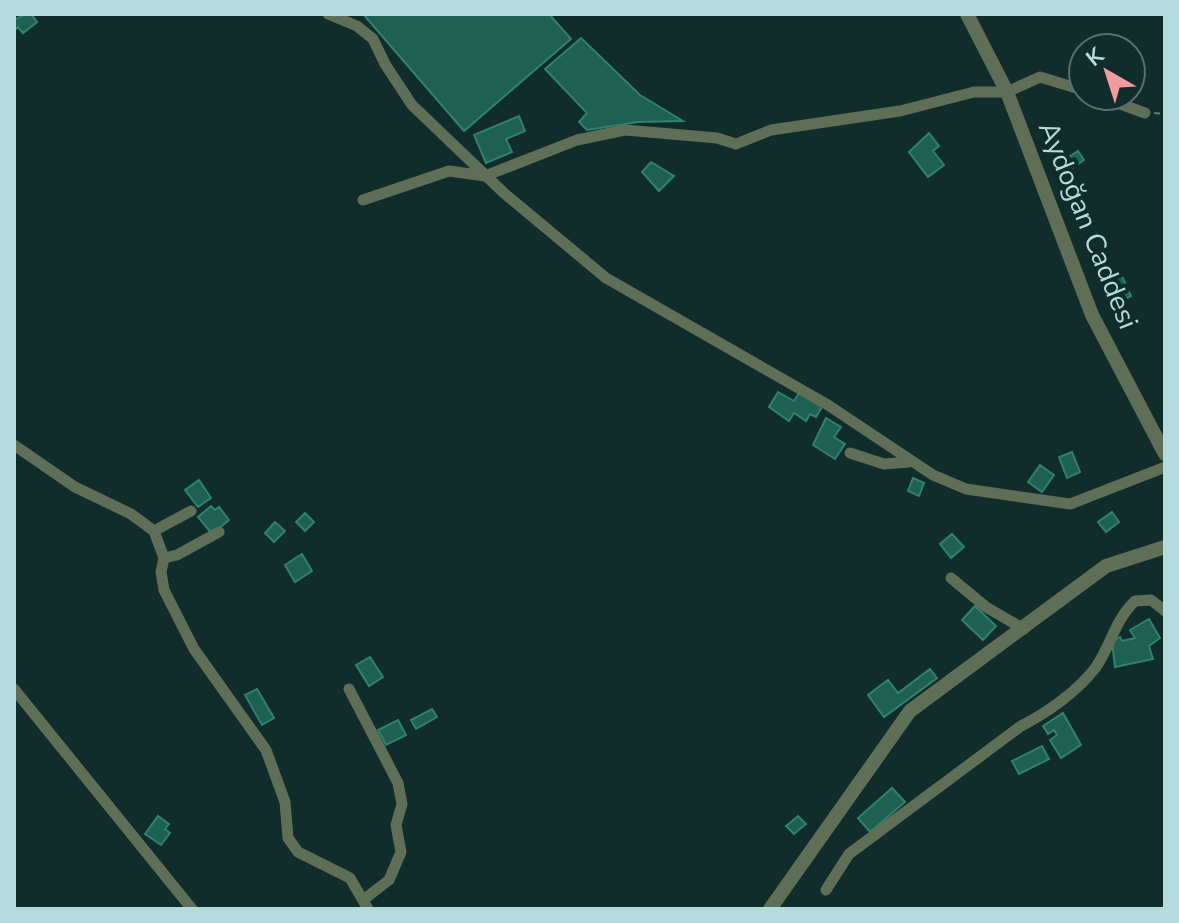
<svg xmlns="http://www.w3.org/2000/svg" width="1179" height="923" font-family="'Nunito Sans',sans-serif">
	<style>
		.building { fill: #1e6051; stroke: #30816e; stroke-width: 2 }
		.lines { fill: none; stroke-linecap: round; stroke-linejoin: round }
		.path { stroke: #5b7c7b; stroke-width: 2; stroke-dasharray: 6 4; stroke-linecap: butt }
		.minor { stroke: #5f6e57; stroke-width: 11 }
		.tertiary { stroke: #5f6e57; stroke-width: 14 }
		.labels { text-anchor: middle; stroke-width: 8; stroke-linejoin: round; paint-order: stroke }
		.street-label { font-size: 28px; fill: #b4dcdc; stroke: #102c2b }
	</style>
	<rect width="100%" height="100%" fill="#102c2b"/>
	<path class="building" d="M25,14H31L37,22L23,33L18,27L14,31V20Z
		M363,14H549L571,39L464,131Z
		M581,38L640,95L683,121L638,122L587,130L579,122L587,113L545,69Z
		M519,116L525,131L506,139L512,152L486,163L474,135Z
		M929,133L939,146L933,151L944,165L928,177L909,152Z
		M1078,151L1084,160L1070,170L1063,161Z
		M651,162L674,176L659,191L642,172Z
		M1122,276L1131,296L1119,302L1110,282Z
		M778,392L794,401L799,393L822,407L816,417L810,414L806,421L794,413L789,421L769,407Z
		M826,418L841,427L834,437L845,444L835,459L813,445Z
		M1072,452L1080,472L1067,478L1059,457Z
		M1040,465L1054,475L1042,492L1028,482Z
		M913,478L924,483L919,496L908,491Z
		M199,480L211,498L198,507L185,490Z
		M211,506L215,510L219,507L229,520L212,534L198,517Z
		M1112,512L1119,522L1106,532L1098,522Z
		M305,513L314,522L305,531L296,522Z
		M275,522L285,531L274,542L265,533Z
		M952,534L964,547L951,558L940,544Z
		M302,554L312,571L295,582L285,565Z
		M975,606L996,626L983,640L962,620Z
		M1149,619L1160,638L1149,646L1153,659L1115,667L1112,642L1120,637L1122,641L1135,638L1130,630Z
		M370,657L383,677L369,686L356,665Z
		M930,669L937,678L884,717L868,695L888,680L898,693Z
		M257,689L274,718L262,725L245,695Z
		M432,709L437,717L416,729L411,720Z
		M1063,713L1081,745L1061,758L1050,740L1057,735L1054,730L1048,734L1043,726Z
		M398,720L406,735L386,745L378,730Z
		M1042,746L1049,759L1019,774L1012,761Z
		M892,788L905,802L870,832L858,818Z
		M158,816L169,824L165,829L170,833L161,845L145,834Z
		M798,816L806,824L794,834L786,826Z"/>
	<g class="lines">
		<path class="path" d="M1154,113L1165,114"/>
		<path class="minor" d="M328,14L357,26L373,39L385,64L412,105L504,193L606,278L828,405L933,475L966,489L1070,504L1165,467
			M1098,96L1145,113
			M363,200L449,171L485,176L577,140L625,130L717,138L736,144L771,130L900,111L974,92H1007L1040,77L1083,90
			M14,445L75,487L131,514L154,531L164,558L161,572L164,590L194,649L266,750L285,802L288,838L298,852L350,878L368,909
			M850,453L884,464L909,462
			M154,531L191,511
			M164,558L177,555L219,532
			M951,578L986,607L1024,629
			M14,689L192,909
			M349,689L398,783L402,804L396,825L401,852L389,880L363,900
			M826,890L849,854L1021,726C1047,713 1078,691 1096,667C1111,645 1115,620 1135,601L1151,600L1165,611"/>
		<path class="tertiary" d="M967,14L1007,92L1092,315L1165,454
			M770,909L910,711L1106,566L1165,547"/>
	</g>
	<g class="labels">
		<g class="street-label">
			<text transform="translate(1089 225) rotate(68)" y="10">Aydoğan Caddesi</text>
		</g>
	</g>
	<rect width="1179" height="923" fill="none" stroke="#b4dcdc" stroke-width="32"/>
	<g transform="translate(1107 72) rotate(321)"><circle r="38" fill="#102c2b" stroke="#527272" stroke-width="2"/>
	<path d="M0-6L14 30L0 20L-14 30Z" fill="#f49aa1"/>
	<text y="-12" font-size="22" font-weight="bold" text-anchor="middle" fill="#b4dcdc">K</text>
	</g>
</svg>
